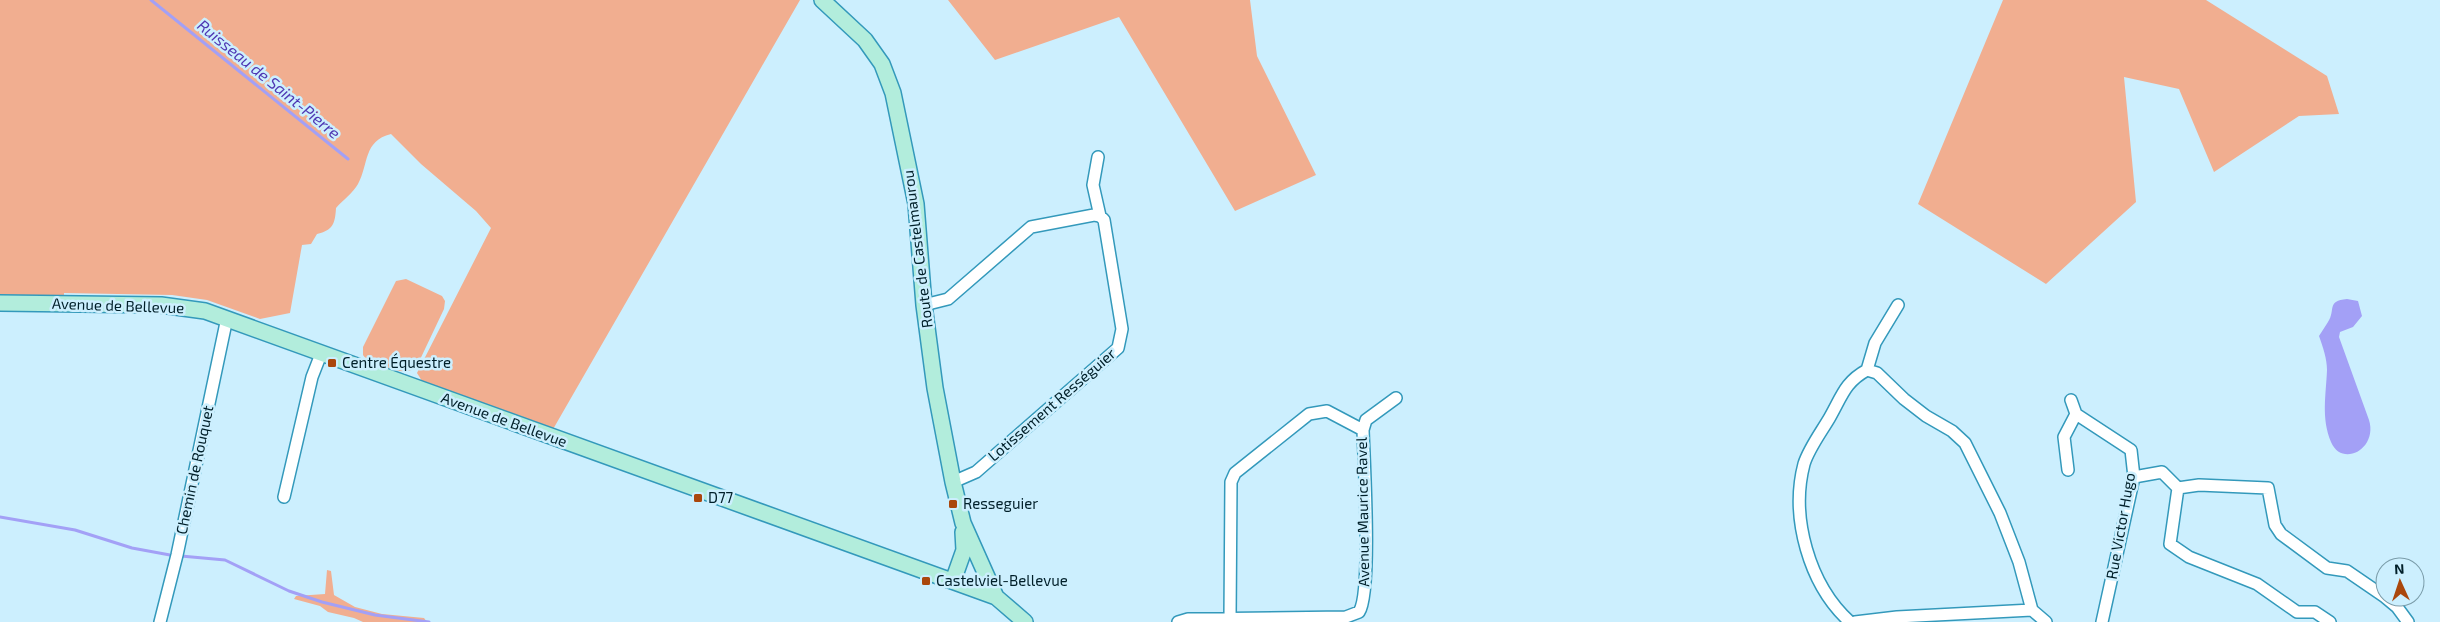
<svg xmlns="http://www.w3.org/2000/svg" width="2440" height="622" font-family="'Exo 2',sans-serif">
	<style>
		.green { fill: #f1ae90 }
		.water { fill: #a3a0f6 }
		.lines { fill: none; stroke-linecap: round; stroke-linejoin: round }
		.stream { stroke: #a3a0f6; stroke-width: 3 }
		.street-casing { stroke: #39b; stroke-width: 14 }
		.secondary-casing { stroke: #39b; stroke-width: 18 }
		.street { stroke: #fff; stroke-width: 11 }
		.secondary { stroke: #b2eddc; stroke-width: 15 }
		.poi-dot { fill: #aa470c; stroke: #cceffe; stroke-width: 2 }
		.labels { text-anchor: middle; stroke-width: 5; stroke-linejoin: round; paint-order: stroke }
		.street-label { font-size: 15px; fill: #001f29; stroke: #cceffe }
		.poi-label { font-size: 15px; fill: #001f29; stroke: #cceffe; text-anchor: start }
		.water-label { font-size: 16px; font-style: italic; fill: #4f37b3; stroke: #cceffe }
	</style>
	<rect width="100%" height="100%" fill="#cceffe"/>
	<path class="green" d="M0,0H800L552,431L422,381L417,373L491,228L476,211L421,164L391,134C363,141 369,164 358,184C353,193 342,201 336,208C335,224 333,230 317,234L311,244L302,245L290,313L260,319L207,300L172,295L64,293V299L0,295Z
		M948,0H1250L1257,56L1316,175L1235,211L1119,17L995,60Z
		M2003,0H2206L2327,76L2339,114L2299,116L2214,172L2179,89L2124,77L2136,202L2046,284L1918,204Z
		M406,279L442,296L445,301L444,309L416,368C401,377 382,365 366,359L363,355V347L396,281Z
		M327,570L331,571L334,595L355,607L382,614L424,618L427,622H363L354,618L328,612L320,606L294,599L296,596L325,594Z"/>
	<path class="water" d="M2347,299L2358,301L2362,316L2353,327L2340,332L2339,337L2369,420C2378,449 2342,468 2331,442C2321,418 2326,395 2327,370C2327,359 2323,347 2319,336C2322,331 2325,327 2328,322C2336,310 2326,301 2347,299Z"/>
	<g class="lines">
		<path class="stream" d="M151,0L348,159
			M0,517L75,530L132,548L170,555
			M181,556L225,560L289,591L322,602L375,615L429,622"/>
		<defs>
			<path id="street" d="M1098,157L1093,185L1100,216
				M924,305L948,299L1031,227L1094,215L1100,216L1104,220L1122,329L1118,348L976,472L953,482
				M1867,370L1875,343L1898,305
				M2071,400L2076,414L2131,450L2134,477L2102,622
				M1363,430L1366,420L1396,398
				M2068,470L2064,437L2076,414
				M2134,477L2162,472L2178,488L2170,544L2189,557L2257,584L2297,612H2315L2330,622
				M2178,488L2199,485L2268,488L2275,525L2281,534L2327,568L2347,571L2385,597
				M284,497L312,377L321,354
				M2385,597L2397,607L2408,622
				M160,622L177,555L227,318
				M1178,622L1188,619L1346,617L1359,612C1372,593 1364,461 1363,430L1327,411L1309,414L1235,473L1231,482L1230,619
				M1850,622C1809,585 1790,517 1804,464C1809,448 1822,431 1830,417C1842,396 1845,382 1867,370L1877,373L1904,399L1926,416L1952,431L1965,443L2000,513L2019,562L2032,610L2046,622
				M1855,622L1897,617L2032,610"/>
			<path id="secondary" d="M822,0L865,40L882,64L893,93L916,204L924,305L935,388L953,482L963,523L996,597
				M0,303L161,305L205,311L996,597L1025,622
				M953,581L964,550L963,532"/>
		</defs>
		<use href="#street" class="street-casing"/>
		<use href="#secondary" class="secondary-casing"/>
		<use href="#street" class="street"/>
		<use href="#secondary" class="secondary"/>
	</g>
	<g class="poi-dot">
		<rect x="327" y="358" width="10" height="10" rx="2.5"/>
		<rect x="693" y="493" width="10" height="10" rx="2.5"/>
		<rect x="948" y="499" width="10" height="10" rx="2.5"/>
		<rect x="921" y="576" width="10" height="10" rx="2.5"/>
	</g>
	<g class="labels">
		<g class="street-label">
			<text transform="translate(918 249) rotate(-97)" y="5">Route de Castelmaurou</text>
			<text transform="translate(118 306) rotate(2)" y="5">Avenue de Bellevue</text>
			<text transform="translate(1052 405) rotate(-41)" y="5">Lotissement Rességuier</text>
			<text transform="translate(504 420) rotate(20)" y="5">Avenue de Bellevue</text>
			<text transform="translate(195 470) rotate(-78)" y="5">Chemin de Rouquet</text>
			<text transform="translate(1363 512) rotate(-91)" y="5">Avenue Maurice Ravel</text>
			<text transform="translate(2121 526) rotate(-80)" y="5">Rue Victor Hugo</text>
		</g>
		<g class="poi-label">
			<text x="342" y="368">Centre Équestre</text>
			<text x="708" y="503">D77</text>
			<text x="963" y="509">Resseguier</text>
			<text x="936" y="586">Castelviel-Bellevue</text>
		</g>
		<g class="water-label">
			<text transform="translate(269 79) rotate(39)" y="6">Ruisseau de Saint-Pierre</text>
		</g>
	</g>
	<g transform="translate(2400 582) rotate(357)"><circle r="24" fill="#cceffe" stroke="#7a9ca9"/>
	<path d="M0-4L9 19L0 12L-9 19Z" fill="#aa470c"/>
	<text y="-8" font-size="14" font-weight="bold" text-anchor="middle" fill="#001f29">N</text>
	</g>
</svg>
